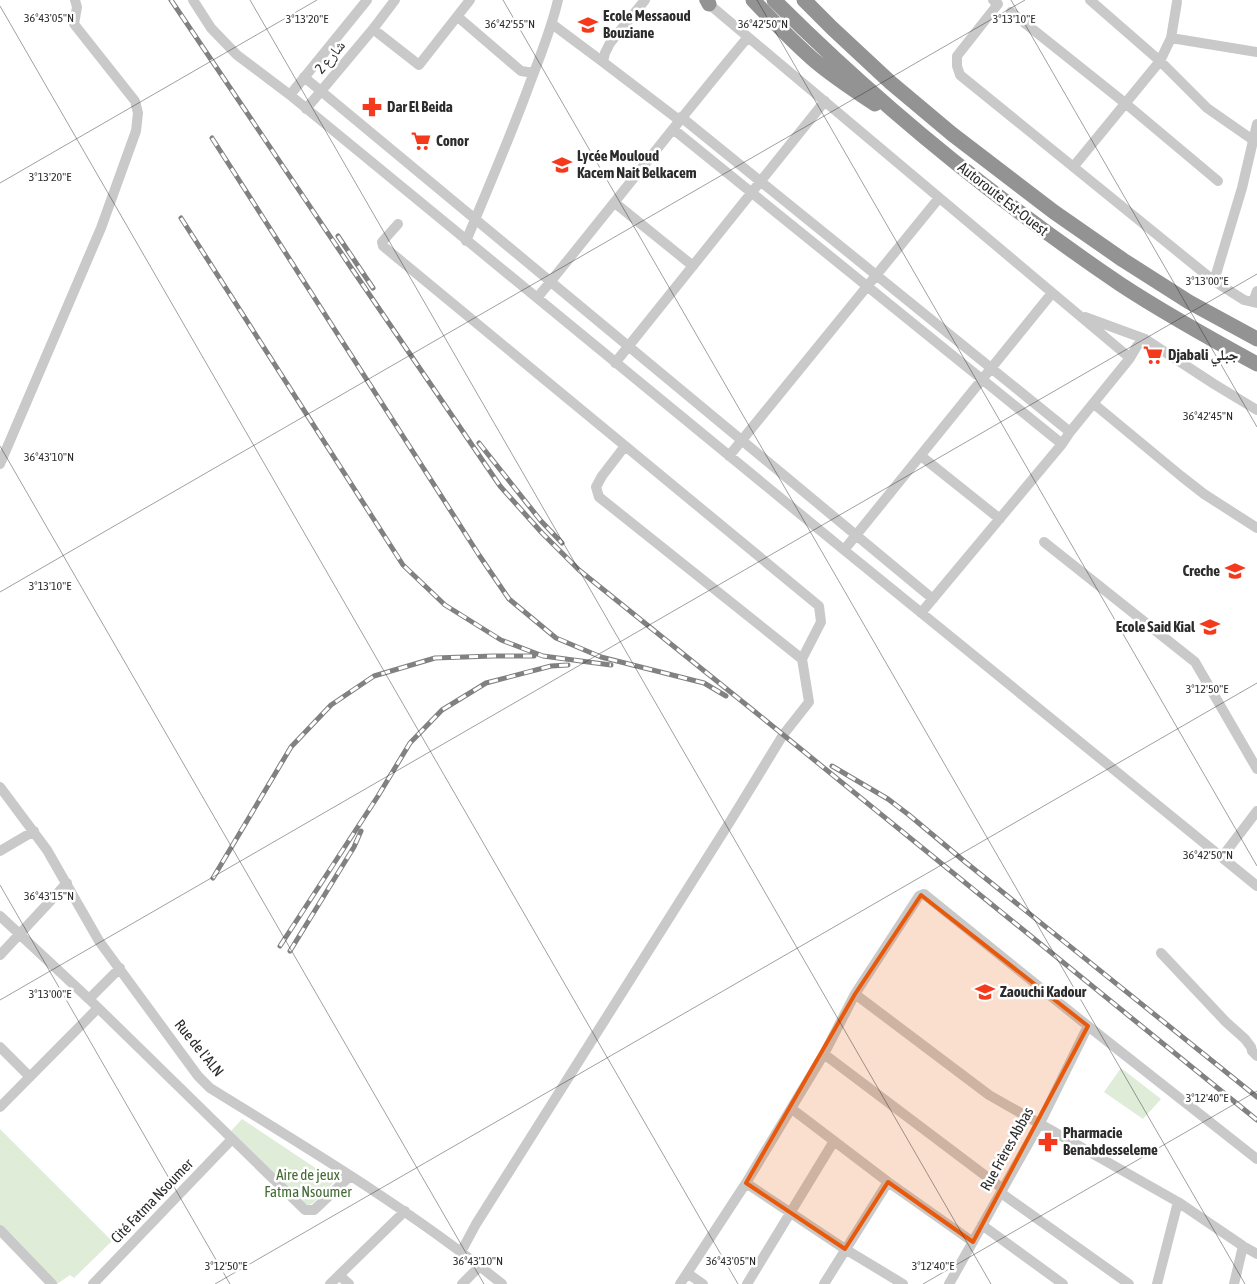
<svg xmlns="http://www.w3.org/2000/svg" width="1257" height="1284" font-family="'Asap Condensed','Noto Naskh Arabic',sans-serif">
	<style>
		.green { fill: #deecd8 }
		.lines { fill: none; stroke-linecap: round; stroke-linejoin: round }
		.minor { stroke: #c9c9c9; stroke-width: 10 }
		.highway { stroke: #939393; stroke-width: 15 }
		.rail-casing { stroke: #818181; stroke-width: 5 }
		.rail { stroke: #fff; stroke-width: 3; stroke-dasharray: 9; stroke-linecap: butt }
		.marked { fill: #e8590c; fill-opacity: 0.2; stroke: #e8590c; stroke-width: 4; stroke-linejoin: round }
		.ticks { fill: none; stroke: #2c2c2c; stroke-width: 1; stroke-opacity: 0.45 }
		.labels { text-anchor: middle; stroke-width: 5; stroke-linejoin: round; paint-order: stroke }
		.poi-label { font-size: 15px; font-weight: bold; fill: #2c2c2c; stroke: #fff; text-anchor: start }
		.street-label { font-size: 15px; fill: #2c2c2c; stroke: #fff }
		.park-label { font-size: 15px; fill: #446b36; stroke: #fff }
		.ticks-label { font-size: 12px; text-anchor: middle; fill: #2c2c2c; stroke: #fff; stroke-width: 5; stroke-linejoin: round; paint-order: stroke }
	</style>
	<rect width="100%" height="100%" fill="#fff"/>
	<path class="green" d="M1121,1068L1161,1099L1143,1119L1104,1092Z
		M242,1119L335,1181L313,1203L309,1205L304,1204L231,1131Z
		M0,1129L112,1241L74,1278L70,1275L57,1284L0,1228Z"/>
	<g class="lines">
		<path class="minor" d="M193,0L211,28L237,55L290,95L844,550L1257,886
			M645,0L610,43L605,53L603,62L679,120
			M704,0L1130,358
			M993,0L998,4L957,56V66L960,75L1214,281L1244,300L1257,303
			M1090,0L1160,61L1207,108L1253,140
			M1011,12L1125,103L1218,181
			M458,17L521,71L534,73
			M552,24L603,62
			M373,29L419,65L470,0
			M1171,38L1257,52
			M304,77L933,599
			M290,95L367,0
			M306,109L373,29L395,0
			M681,117L1070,432
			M673,129L1062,444
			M1074,166L1160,61L1171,38L1177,2
			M615,203L693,266
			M398,224L382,242L383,246L819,606L821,622L802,659L809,702L783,735L731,820L476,1224L461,1252
			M466,241C487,191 508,142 527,91C538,61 551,31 558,0
			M1214,281L1242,188L1257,124
			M537,298C608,212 676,123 748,37
			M1253,302L1257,291
			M1085,317L1145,339
			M615,363L825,101
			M1094,404L1181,476L1204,494L1257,528
			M625,446L602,476L596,487L599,497L802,659
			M729,456L939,198
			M921,456L1000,519
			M0,464L101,228L136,131L138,113L135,101L74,24L77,7L75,0
			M1044,542L1195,662L1257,769
			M844,550L1052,293
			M921,613L1062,444L1070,432L1130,358L1137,346L1145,339L1214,384L1257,410
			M0,787L47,850L99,941L198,1076L210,1088C310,1150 411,1210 502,1284
			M0,851L34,831
			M1222,857L1257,811
			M0,916L89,999L305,1210H314L350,1176
			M1161,953L1226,1022L1245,1039L1251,1047L1252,1051L1257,1056
			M0,955L67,883
			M855,994L989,1095L1178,1202L1157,1284
			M89,999L120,968
			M0,1047L30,1077
			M824,1054L1003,1189
			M0,1107L98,1008
			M792,1109L888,1182L973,1242
			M746,1183L845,1249L903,1284
			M1001,1193L1129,1284
			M1178,1202L1243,1246L1257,1254
			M982,1225L1063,1284
			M0,1230L52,1284
			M687,1273L703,1284
			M339,1275L349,1284
			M93,1284L232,1139
			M330,1284L405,1211
			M462,1284L480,1266
			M680,1284L746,1183L824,1054L855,994L919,896L924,894L1088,1026L1257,1159
			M747,1284L834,1141
			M824,1284L888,1182
			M949,1284L1040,1123L1088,1026
			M1234,1284L1243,1246"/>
		<path class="highway" d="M707,0L709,4
			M753,0C773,21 793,42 815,61C834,77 854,90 875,104
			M774,0C879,105 996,200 1120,284C1164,313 1211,339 1257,364
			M804,0L832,28L890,82L952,134L1054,212L1123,260L1189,302L1257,339"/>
		<defs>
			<path id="rail" d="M171,0L352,269L500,486L542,533L579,570L754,711L1257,1120
				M212,138L479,555L509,599L556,638L601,657L704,683L726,696
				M181,218L403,565L445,605L501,640L543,656L611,665
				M338,236L373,288
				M479,443L541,521L562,543
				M832,766L888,799L909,815L964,861L1257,1097
				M213,878L291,747L331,705L374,676L435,658L493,656H534
				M280,946L378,796L410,743L442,710L486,683L551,666L568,665
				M290,951L354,847L361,831"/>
		</defs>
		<use href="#rail" class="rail-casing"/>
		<use href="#rail" class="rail"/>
	</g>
	<path class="marked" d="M921,895L1088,1026L973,1242L888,1182L845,1249L746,1183L855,994Z"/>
	<path class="ticks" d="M250,0L991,1284M503,0L1245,1284M757,0L1257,866M1011,0L1257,427M0,6L738,1284M0,183L317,0M0,446L484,1284M0,592L1025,0M0,885L230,1284M0,1000L1257,274M215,1284L1257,683M923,1284L1257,1091"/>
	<defs>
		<symbol id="school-bare" viewBox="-9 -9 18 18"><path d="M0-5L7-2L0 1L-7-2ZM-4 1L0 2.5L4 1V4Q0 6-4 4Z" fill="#f5391c" stroke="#fff" stroke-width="2.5" paint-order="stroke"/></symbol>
		<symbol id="pharmacy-bare" viewBox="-9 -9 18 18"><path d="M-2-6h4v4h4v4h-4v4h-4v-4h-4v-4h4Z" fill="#f5391c" stroke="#fff" stroke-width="2.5" paint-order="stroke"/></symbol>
		<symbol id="supermarket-bare" viewBox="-9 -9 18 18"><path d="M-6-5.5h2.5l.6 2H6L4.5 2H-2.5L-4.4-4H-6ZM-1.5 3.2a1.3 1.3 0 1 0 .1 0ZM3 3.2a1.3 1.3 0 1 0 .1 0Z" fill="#f5391c" stroke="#fff" stroke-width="2.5" paint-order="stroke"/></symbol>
	</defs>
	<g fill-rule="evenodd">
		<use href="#school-bare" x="574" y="11" width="28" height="28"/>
		<use href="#pharmacy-bare" x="358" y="93" width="28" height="28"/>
		<use href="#supermarket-bare" x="407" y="127" width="28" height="28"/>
		<use href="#school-bare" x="548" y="151" width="28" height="28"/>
		<use href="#supermarket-bare" x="1139" y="341" width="28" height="28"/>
		<use href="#school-bare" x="1221" y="557" width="28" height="28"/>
		<use href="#school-bare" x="1196" y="613" width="28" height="28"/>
		<use href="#school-bare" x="971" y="978" width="28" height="28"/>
		<use href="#pharmacy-bare" x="1034" y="1128" width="28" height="28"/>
	</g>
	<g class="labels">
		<g class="poi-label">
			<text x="603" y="21">Ecole Messaoud<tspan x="603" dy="17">Bouziane</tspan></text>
			<text x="387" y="112">Dar El Beida</text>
			<text x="436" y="146">Conor</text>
			<text x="577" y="161">Lycée Mouloud<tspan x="577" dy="17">Kacem Nait Belkacem</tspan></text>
			<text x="1168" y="360">Djabali جبلي</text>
			<text x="1220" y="576" text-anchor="end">Creche</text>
			<text x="1195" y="632" text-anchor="end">Ecole Said Kial</text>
			<text x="1000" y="997">Zaouchi Kadour</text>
			<text x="1063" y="1138">Pharmacie<tspan x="1063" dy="17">Benabdesseleme</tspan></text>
		</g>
		<g class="street-label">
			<text transform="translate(330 57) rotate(-50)" y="5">شارع 2</text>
			<text transform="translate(1003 199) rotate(38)" y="5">Autoroute Est-Ouest</text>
			<text transform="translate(199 1048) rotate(51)" y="5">Rue de l'ALN</text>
			<text transform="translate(1007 1149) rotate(-61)" y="5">Rue Frères Abbas</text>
			<text transform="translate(152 1201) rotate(-46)" y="5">Cité Fatma Nsoumer</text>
		</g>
		<g class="park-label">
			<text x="308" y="1180">Aire de jeux<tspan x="308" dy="17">Fatma Nsoumer</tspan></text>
		</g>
	</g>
	<g class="ticks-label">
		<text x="49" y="22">36°43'05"N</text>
		<text x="307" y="23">3°13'20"E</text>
		<text x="1014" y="23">3°13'10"E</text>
		<text x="510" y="28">36°42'55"N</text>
		<text x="763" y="28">36°42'50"N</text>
		<text x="50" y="181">3°13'20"E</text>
		<text x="1207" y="285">3°13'00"E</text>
		<text x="1208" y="420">36°42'45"N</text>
		<text x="49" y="461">36°43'10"N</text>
		<text x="50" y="590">3°13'10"E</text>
		<text x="1207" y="693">3°12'50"E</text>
		<text x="1208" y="859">36°42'50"N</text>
		<text x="49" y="900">36°43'15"N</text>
		<text x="50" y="998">3°13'00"E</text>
		<text x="1207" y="1102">3°12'40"E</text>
		<text x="478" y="1265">36°43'10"N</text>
		<text x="731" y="1265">36°43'05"N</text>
		<text x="226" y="1270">3°12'50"E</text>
		<text x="933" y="1270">3°12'40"E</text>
	</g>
</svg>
